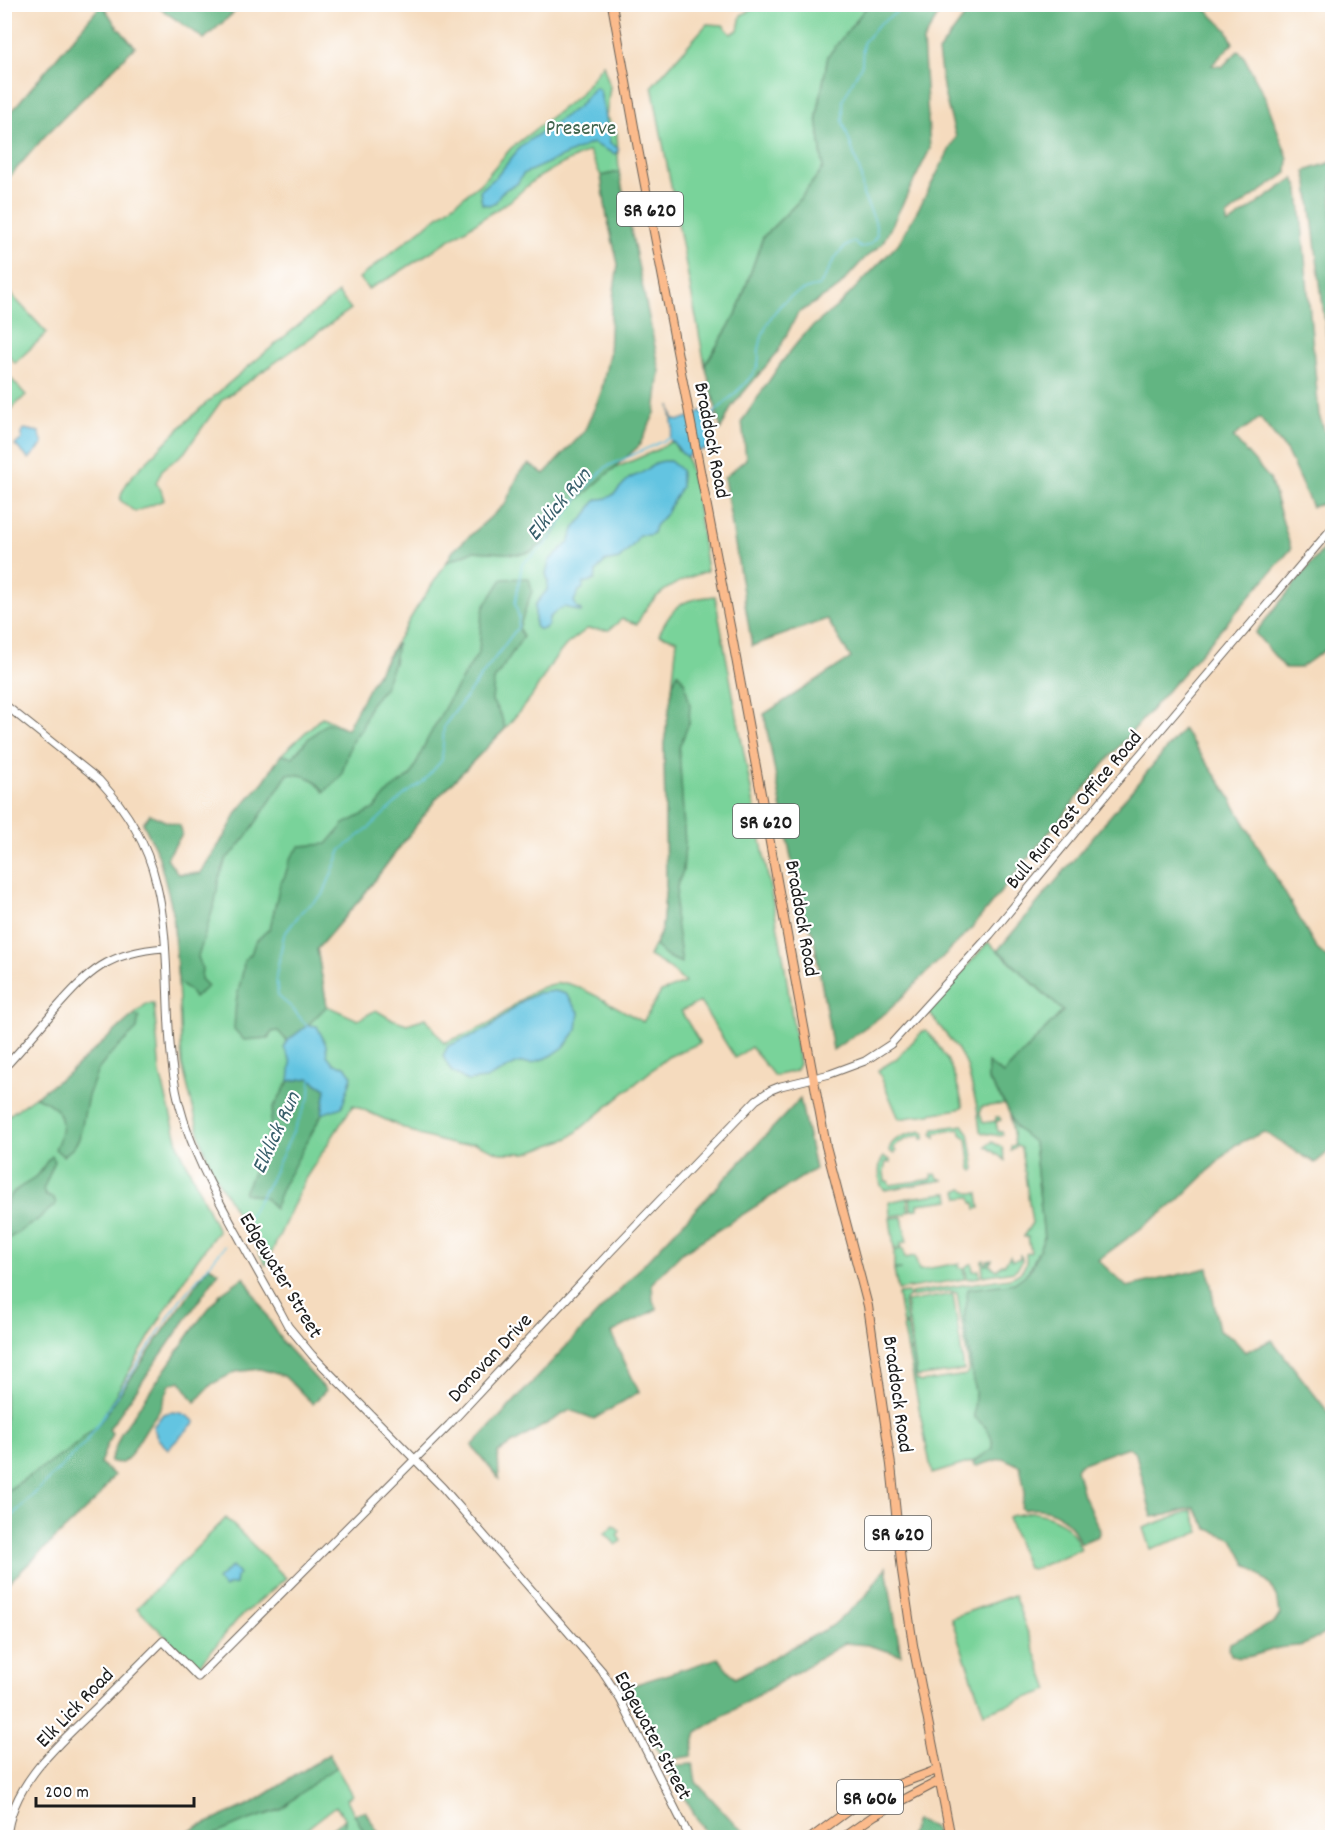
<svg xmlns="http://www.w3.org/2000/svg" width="1337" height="1842" font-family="Dekko,sans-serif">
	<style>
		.green { fill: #79d39a; stroke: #4a785b; stroke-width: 1.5 }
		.forest { fill: #62b582; stroke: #3f684f; stroke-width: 1.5 }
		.water { fill: #63c4e1; stroke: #40707e; stroke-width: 1.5 }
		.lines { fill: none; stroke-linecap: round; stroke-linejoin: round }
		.stream { stroke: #63c4e1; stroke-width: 1.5 }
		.minor-casing { stroke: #685f55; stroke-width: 9 }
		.major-casing { stroke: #685f55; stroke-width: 10 }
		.minor { stroke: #fff; stroke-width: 7 }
		.major { stroke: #fbbb8c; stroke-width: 8 }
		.labels { text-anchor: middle; stroke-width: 4.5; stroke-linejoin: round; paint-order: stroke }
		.shield { fill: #fff; stroke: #606060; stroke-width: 1.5 }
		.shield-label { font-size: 20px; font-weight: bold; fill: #1c1c1c }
		.park-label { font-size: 21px; fill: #41654e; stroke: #fff }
		.street-label { font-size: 21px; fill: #1c1c1c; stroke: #fff }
		.water-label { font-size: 22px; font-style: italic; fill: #385f6b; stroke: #fff }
	</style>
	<rect width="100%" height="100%" fill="#fff"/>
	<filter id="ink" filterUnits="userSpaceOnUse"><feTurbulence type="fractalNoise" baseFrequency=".0167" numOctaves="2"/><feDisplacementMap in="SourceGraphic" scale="12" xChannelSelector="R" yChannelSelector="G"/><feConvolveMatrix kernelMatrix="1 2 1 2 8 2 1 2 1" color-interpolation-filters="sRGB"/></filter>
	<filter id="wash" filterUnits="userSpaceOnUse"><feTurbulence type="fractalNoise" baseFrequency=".008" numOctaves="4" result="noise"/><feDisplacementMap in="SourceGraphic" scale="24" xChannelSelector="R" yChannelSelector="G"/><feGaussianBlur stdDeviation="1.35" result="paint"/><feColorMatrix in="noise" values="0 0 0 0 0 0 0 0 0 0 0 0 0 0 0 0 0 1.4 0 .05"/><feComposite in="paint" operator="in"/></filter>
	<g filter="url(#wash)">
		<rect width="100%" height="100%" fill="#f5dbbe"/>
		<path class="green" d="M762,5H868L828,56L817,116L823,168L797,203L763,237L736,315L705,365L652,86L707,24L723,25L731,34L738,30L741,15Z
			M603,64L610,87L606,117L617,133L619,172L601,176L589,151L558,166L534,180L510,201L393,276L368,289L359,278L481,183L511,148L578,96Z
			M10,293L47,333L15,363L5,352V303L8,299Z
			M338,293L351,309L222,400L184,453L162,470L156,483L161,490L164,500L135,512L120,500C124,480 141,467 155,453C211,394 275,345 338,293Z
			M5,372L26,395L5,415Z
			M672,441L678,450L687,457L696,493L707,571C675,582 652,592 637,624L622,619L609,630L587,629L566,645L553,661L532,696L505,729L436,799L362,897L317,949L327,1006L358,1020L376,1010L389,1018L407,1024L426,1018L444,1043C460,1036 481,1030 495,1020C517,1004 535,983 564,983C577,983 629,1014 643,1022L661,992L685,983L671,969L649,956L662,929L666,884L664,744L671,698L677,640L659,634C674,604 682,599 715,596L743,748L783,955L799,1064L795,1071L774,1076L751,1047L735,1058L700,1002L681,1011L700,1043L668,1057L569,1138L527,1153H500L475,1143L455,1145L419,1135L353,1105L305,1179L266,1265L214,1174L202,1144L182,1064L178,982L173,912L164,874L200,873L227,832L238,811L264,781L281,755L322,717L347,729L368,689L416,609L447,562L473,551L520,554L530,552L551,539L571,506L611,470L657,450Z
			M988,942L1063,1011L1003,1074L988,1064V1080L1005,1104L981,1107L980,1113L983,1123L996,1121V1117H999L1001,1120L996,1122L998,1132H1002L1003,1134L1000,1136L983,1133L980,1131L977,1107L967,1066L958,1050L928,1011Z
			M146,1004H154L160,1073L179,1147L218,1231L196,1261L161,1317L98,1425L68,1451L5,1492V1118L70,1072Z
			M927,1031C949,1058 955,1072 963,1106L959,1109L899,1119L878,1070L896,1059L922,1032Z
			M1010,1115L1016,1128L1034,1142L1044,1238L1031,1267L1024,1276L964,1319L975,1392L974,1417C987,1427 992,1432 993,1449L974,1461L932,1474L903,1326L907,1325L916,1380L921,1382L966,1375L969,1369L957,1293L951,1291L911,1297V1293L1010,1278C1022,1274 1028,1267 1026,1254L1031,1252L1028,1237H1024V1235L1032,1223L1021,1148L1017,1146L1011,1151V1146L1015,1145Z
			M963,1125L969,1133L975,1169L973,1171L971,1169L967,1139L961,1134L960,1129L936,1133V1138L932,1134L934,1129Z
			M922,1131L925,1134L924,1139H922L921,1135C910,1137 901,1140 893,1148L896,1151L895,1153H892L889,1150C891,1137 910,1133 922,1131Z
			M992,1142L1002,1147L1005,1160L986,1146Z
			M884,1157L890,1160V1163L886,1162L884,1171L885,1181H888L890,1185L932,1179V1175L936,1174L938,1178L944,1180L885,1190L881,1186C879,1177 877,1164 884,1157Z
			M963,1188L970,1193H978L980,1208L976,1209L975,1203H972L971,1197L959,1198L957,1191Z
			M945,1193H949L950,1200L918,1204V1209L911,1210L910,1198Z
			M907,1198L909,1211H907L906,1214L890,1216L889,1202Z
			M902,1217L907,1242L901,1243V1247L894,1248L890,1218Z
			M903,1249L905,1258L915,1256L919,1270L960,1263L958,1267L963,1268L965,1279L898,1290L894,1270L902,1269H894V1250Z
			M1020,1255C1025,1260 1019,1268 1014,1271L983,1276L982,1261L984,1260L985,1265H987V1261L992,1260L989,1265L997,1270L1002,1264L1004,1265L1010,1256L1012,1260L1020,1259Z
			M972,1264L973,1271L979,1270L980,1277L967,1279L965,1268L968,1265Z
			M908,1293L909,1297L906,1299L904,1303L907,1324L903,1325L898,1294Z
			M953,1294L964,1370L917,1377L906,1302Z
			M1192,1510L1200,1532L1150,1549L1143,1528Z
			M1032,1512C1056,1516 1072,1525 1081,1549L1034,1569L1027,1568L1008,1518L1010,1516Z
			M226,1518L286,1578L237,1620L197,1668L137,1608Z
			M614,1525L620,1531L617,1535L621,1541L616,1545L605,1533Z
			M1014,1595L1049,1690L984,1713L951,1618Z
			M329,1754L352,1795L347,1799L354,1814L365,1811L381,1837H321L345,1819L336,1806L296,1837L175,1838L253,1803Z"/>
		<path class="forest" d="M238,4L239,8L204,39L155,5Z
			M101,5H103L115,24L135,47L45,136L5,182V119Z
			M868,5H944L923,41L930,149L891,227L882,244L864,259L837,289L798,313L777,353L732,406L721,429L705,365L736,315L763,237L797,203L823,168L817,116L828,56Z
			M973,5H1201L1227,30L1233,43L1212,65L1222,67L1238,51L1243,55L1265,97L1288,158L1287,173C1267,188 1246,200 1227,216V225L1294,178L1299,190L1319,415L1326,435H1332V501L1312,507L1287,452L1260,418L1233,437L1270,479L1291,549L1110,757L970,930L887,1012L833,1050L813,934L801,911L764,714L851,658L827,619L752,646L724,478L746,459L742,421L781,363L805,333L841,303L898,244L921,204L956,137L944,93L938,52Z
			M1332,162V381L1308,184L1305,171Z
			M619,172L660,371L655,413L639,446L571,506L551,539L530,552L521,554L473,551L447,562L453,551L505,504L520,472L529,464L544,474L584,432L601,393L609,354L611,311L618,264L607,217L601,176Z
			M1332,538V645L1300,668H1285L1255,633Z
			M529,578L532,591L519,628L523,637L494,680L492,701L501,715L505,729L436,799L362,897L317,949L327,1006L308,1025L287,1041L278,1031L272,1032L268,1038L244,1040L234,1029L236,1001L243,971L244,960L251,954L255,942L270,928L280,884L285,876L290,859L300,846L327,844L344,824L374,809L389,791L411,775L427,740L451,696L479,652L481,621L484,607L502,579Z
			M397,643L394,663L384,688L370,705L362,728L352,741L341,776L324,792C314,777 306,775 288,774L247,836L235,851L227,858L219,878L215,902L198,957L202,967L201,979L208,986L194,998L189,990L178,982L173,912L158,854L143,823L150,814L165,821L180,825L182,834L167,858L178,874H200L227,832L238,811L264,781L281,755L293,757L307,740L327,723L347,729L368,689Z
			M678,673L684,681L690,704L689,723L679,748L685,845L683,871L677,886L675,914L682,963L667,957L655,946L662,929L666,884L664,744L673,683Z
			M1183,729L1227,792L1317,949L1332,962V1149L1315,1163L1264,1132L1235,1145L1178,1201L1098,1260L1127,1287L1208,1268L1219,1331L1234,1339L1245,1352L1272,1340L1332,1417V1629C1323,1634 1313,1642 1303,1645C1296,1647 1287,1646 1279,1648C1268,1649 1223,1672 1230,1643L1275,1622L1280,1614L1278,1602L1271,1586L1260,1575L1246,1564L1233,1539L1208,1529L1194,1507L1167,1515L1152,1517L1136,1454L1128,1447L1080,1464L1076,1469L1083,1495L1100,1530L1098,1536L1081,1543C1077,1538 1075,1531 1071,1526C1058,1511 1042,1506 1023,1510L1021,1508L1025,1492L1020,1466L1003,1458L977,1466L973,1464L974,1462L993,1448C992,1432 987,1427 974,1417L975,1392L964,1319L968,1289L1014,1283L1024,1276L1032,1267L1044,1238L1034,1143L1016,1128L1005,1104L988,1079V1063L1003,1074L1063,1011L998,950Z
			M132,1016H139L137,1029L111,1054L98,1070L88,1096L79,1139L73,1148L63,1156L55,1149C68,1122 63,1107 35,1097L70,1072Z
			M309,1078L326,1089L322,1114L283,1186L274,1209L266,1198L244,1193L259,1159L268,1135L273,1108L289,1081Z
			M800,1099L815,1169L683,1252L652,1283L653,1301L657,1309L611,1333L639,1392L594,1419L570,1410L498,1452L499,1479L472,1446Z
			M52,1156L55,1161L43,1190L46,1196L54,1198L56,1204L36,1221L5,1241C4,1223 1,1198 19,1188C27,1182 30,1183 38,1175C44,1168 45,1161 52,1156Z
			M209,1266L219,1272L109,1429L112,1433L100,1463L114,1475L97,1499L5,1586V1492L68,1451L98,1425Z
			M244,1277L283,1343L326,1390L313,1404L284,1376L260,1369L235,1372L212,1384L195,1402L180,1381L170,1384L161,1408L148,1426L129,1457L122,1463L110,1462L121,1433L198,1322L220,1294Z
			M886,1567L901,1655L867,1645L845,1643L697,1732L691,1756L663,1761L627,1687L718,1658L735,1678L832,1626L865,1597Z
			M329,1754L336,1767L320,1778L280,1810L246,1821L209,1837H175L253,1803Z
			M693,1764L696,1782L737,1826L752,1837H708L668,1770L678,1765Z
			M365,1811L381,1837H367L354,1814Z
			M345,1819V1832L339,1837H321Z
			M915,1820L935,1828L937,1837H909Z"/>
		<path class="water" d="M595,87L600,91L610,143L619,149L615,154L592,143L523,174L517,184L508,188L500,194L496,202L489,205L482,204L480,191L497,176L521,146L578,107Z
			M670,405L673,418L678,421L697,414L701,411L706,414L710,413L715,414L714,433L711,437L716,448L713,452L712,450L708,448L690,454L687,457C678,453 678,444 671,441L670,436L673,429Z
			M24,429L39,432L43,444L29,459L15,445L22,439V432Z
			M670,461L681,470V487L665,515L655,526L653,533L650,535H639L634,544L619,559L604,562L596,572L595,580L584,583L583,588L579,591L574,601L577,608L581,610V612C563,607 566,602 549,618L548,625L544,629H538L535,626V605L547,590L548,581L546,573L550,560L569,542L576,525L585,517L593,504L598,499C615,500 619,486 630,478C634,476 639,475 643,472C656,465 653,461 670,461Z
			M555,991L566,994L579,1012L577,1030L564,1047L551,1056L532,1063H518L486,1079L467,1081L451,1071L443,1056L448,1046L488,1029L524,1000L538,993Z
			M308,1025L317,1026L326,1045L327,1055L334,1064L345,1066L352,1076L342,1107L322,1114L326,1089L309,1078L289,1081L291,1062L284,1048L287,1041Z
			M171,1412C182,1412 188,1415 195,1422L168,1449L158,1439L153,1427L163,1414Z
			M232,1566L239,1574L236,1577L235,1584L228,1585L225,1588L217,1580Z"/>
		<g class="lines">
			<path class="stream" d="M713,414C727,400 747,385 757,367C760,361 758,354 759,349C765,316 786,291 819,286C831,270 834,250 854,242L861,248L871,244L877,235L875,221L863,195L861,175L843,122V100L862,64L863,43L879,24L909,4
				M307,1026L292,1008L278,996L276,976L284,935L302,911L323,895L341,850L369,828L404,795L423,782L442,760L444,726L518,627L519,617L515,604L522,564L546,544L581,494L606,467L672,437
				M246,1222L270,1181L310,1096L311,1079
				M4,1524L86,1442L180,1300L225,1246"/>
		</g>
	</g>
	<g filter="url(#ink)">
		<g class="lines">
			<defs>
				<path id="minor" d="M4,704L99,780C125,808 147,843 156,882C174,954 161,1030 179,1103C191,1150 213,1190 236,1232C250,1258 265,1285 280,1311L288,1326L312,1355L443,1488L602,1671L620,1699L690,1838
					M4,1068C21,1050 37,1031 53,1012C89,971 108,952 165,948
					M7,1838C11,1783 61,1742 97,1707C119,1685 141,1663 163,1641L198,1677L449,1425L611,1251L756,1100L771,1090L781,1086L830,1074L865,1061L891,1044L990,935L1131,765L1332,528"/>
				<path id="major" d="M612,4L638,149L731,631L826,1146L868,1306L891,1465L902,1571L913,1645L951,1838
					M811,1838L857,1804L880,1791L937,1770
					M842,1838L875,1815L939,1781"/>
			</defs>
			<use href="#minor" class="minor-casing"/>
			<use href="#major" class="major-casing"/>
			<use href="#minor" class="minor"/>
			<use href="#major" class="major"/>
		</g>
	</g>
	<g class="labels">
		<g class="shield">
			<rect x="617" y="192" width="66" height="34" rx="4.5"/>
			<rect x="733" y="804" width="66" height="34" rx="4.5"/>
			<rect x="865" y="1516" width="66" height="34" rx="4.5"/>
			<rect x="837" y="1780" width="66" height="34" rx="4.5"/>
		</g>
		<g class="shield-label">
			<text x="650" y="216">SR 620</text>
			<text x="766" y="828">SR 620</text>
			<text x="898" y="1540">SR 620</text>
			<text x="870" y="1804">SR 606</text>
		</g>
		<g class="park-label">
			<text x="581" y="134">Preserve</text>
		</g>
		<g class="street-label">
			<text transform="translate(713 440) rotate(79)" y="7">Braddock Road</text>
			<text transform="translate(1073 809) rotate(-50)" y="7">Bull Run Post Office Road</text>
			<text transform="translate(803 918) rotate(80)" y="7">Braddock Road</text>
			<text transform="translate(282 1275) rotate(59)" y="7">Edgewater Street</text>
			<text transform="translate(489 1357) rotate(-47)" y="7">Donovan Drive</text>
			<text transform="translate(899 1394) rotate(82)" y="7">Braddock Road</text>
			<text transform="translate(74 1707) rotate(-46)" y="7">Elk Lick Road</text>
			<text transform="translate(654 1735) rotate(62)" y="7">Edgewater Street</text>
		</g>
		<g class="water-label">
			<text transform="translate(557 503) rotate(-50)" y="8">Elklick Run</text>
			<text transform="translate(274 1132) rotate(-65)" y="8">Elklick Run</text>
		</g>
	</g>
	<rect width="1337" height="1842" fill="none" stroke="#fff" stroke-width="24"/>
	<path d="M36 1797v9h158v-9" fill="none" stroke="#1c1c1c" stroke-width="3"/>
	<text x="45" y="1797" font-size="18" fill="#1c1c1c" stroke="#ffffff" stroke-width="4.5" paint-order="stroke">200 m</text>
</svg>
